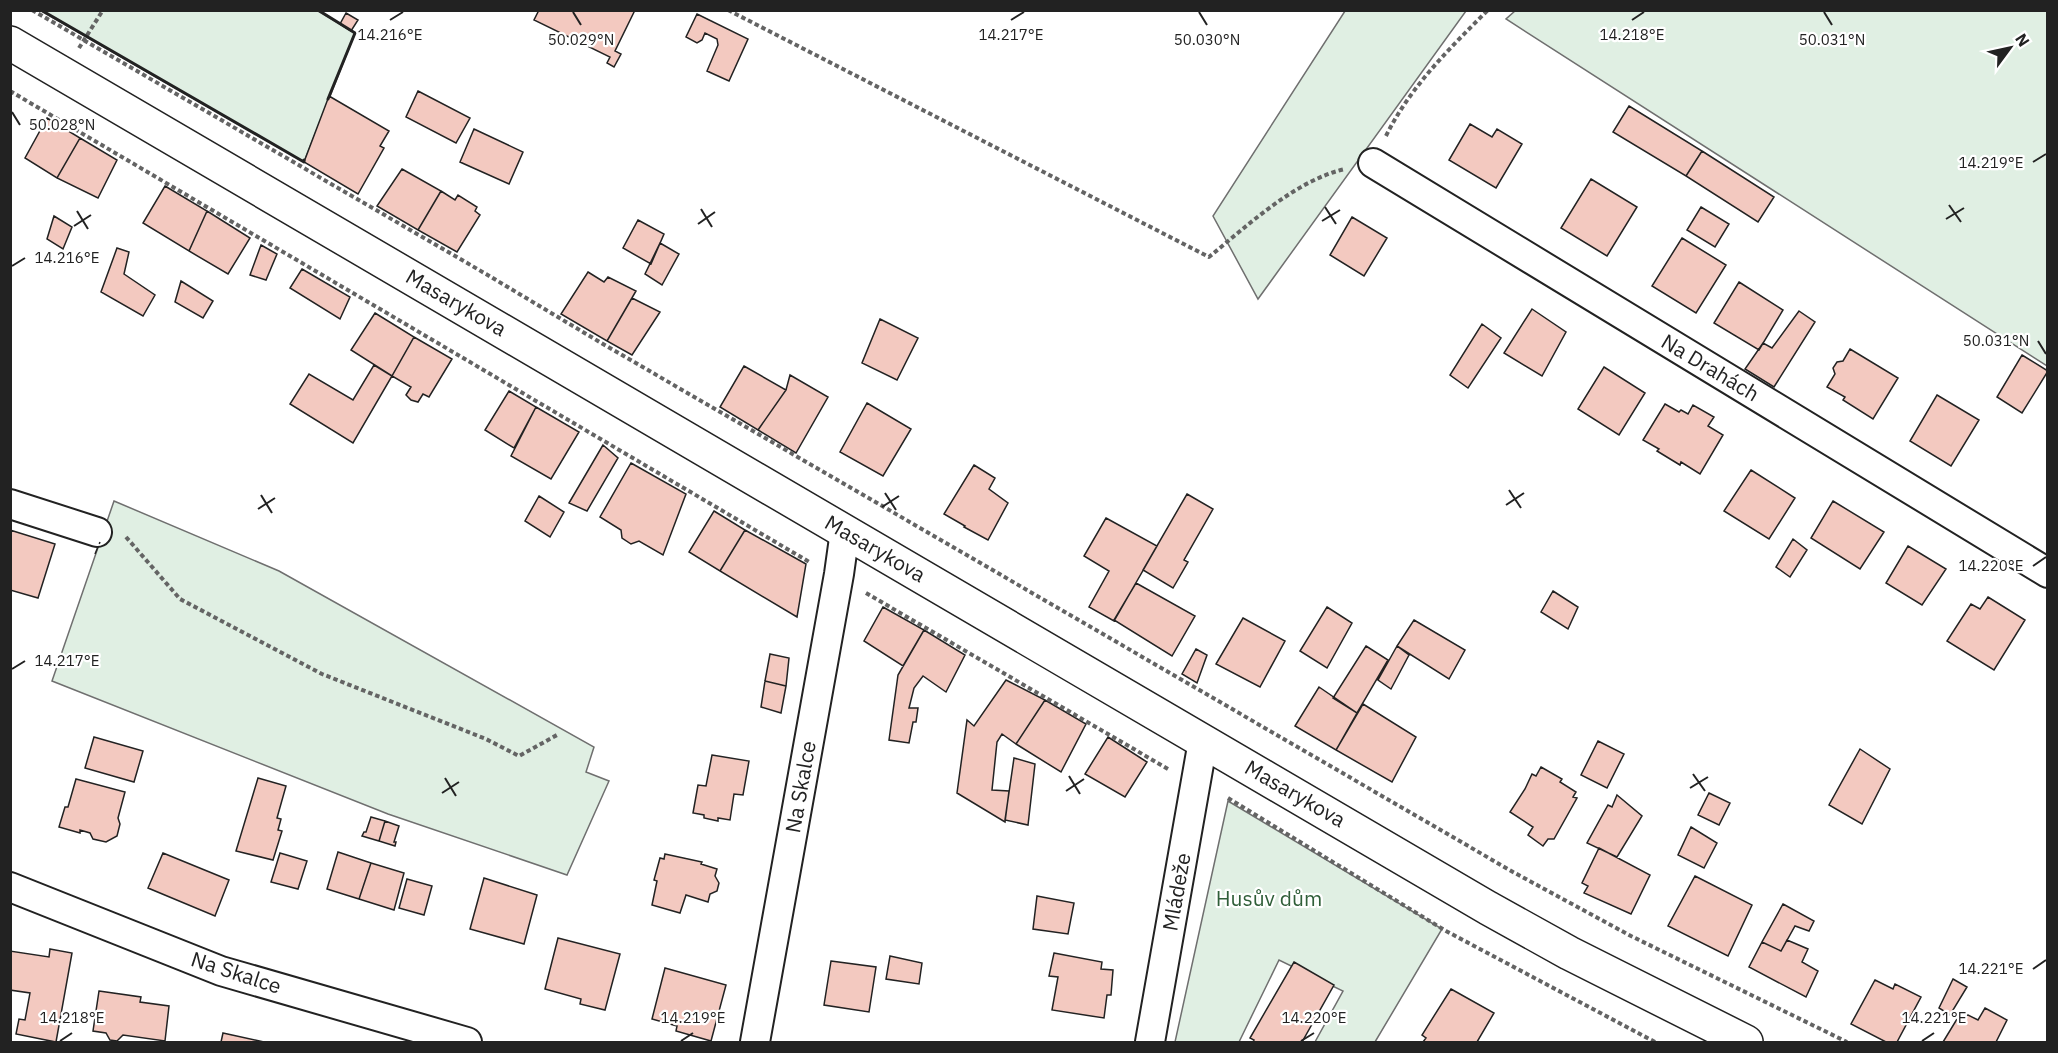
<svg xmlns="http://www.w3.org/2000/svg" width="2058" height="1053" font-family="'IBM Plex Sans',sans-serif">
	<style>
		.green { fill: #e0efe3; stroke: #6f6f6f; stroke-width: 1.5 }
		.building { fill: #f3c9c0; stroke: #222; stroke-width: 1.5 }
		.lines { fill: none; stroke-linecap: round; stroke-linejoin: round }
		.street-casing { stroke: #222; stroke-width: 32 }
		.secondary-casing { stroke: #222; stroke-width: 36 }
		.path { stroke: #646464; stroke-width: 4; stroke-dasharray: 4.5 3; stroke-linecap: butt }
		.street { stroke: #fff; stroke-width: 28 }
		.secondary { stroke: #fff; stroke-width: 33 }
		.fence { stroke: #222; stroke-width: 1.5; stroke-dasharray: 8 3; stroke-linecap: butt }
		.wall { stroke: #222; stroke-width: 3 }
		.ticks { fill: none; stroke: #222; stroke-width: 2 }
		.labels { text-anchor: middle; stroke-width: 4.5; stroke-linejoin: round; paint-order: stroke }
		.street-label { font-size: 21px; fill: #222; stroke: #fff }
		.park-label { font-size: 21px; fill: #2f5e38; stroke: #fff }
		.ticks-label { font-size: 15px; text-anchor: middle; fill: #222; stroke: #fff; stroke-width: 4.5; stroke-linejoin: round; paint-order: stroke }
	</style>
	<rect width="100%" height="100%" fill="#fff"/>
	<path class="green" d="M41,11H318L355,33L304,162Z
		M1345,11H1466L1258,299L1213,216Z
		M1515,11H2047V366L1506,19Z
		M114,501L279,571L594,747L586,772L609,781L567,875L388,814L52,681Z
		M1228,801L1442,929L1375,1042H1315L1343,991L1279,960L1239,1042H1175Z"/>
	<path class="building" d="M539,10H635L615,51L621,54L614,67L607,63L610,57L534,20Z
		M346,13L358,20L351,31L340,24Z
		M697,14L748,39L729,81L707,71L718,45L717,39L705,33L702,40L697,43L686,37Z
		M418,91L470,118L456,143L406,117Z
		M329,96L389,131L380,146L384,148L358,194L304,162Z
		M1629,106L1702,151L1686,176L1613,132Z
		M47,118L80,138L57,178L25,158Z
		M1470,124L1492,137L1497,129L1522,144L1496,188L1449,160Z
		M474,129L523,152L509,184L460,162Z
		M80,138L117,160L98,198L57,178Z
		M1702,151L1774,197L1758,222L1686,176Z
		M402,169L441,191L418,230L377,206Z
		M1591,179L1637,207L1607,256L1561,228Z
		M165,186L207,211L189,251L143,223Z
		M441,191L455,200L458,195L477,207L475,211L480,215L457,252L418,230Z
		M1701,207L1729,224L1715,247L1687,230Z
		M207,211L250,238L228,274L189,251Z
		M54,216L72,227L63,249L47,239Z
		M1352,217L1387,238L1364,276L1330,255Z
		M638,220L664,234L651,264L623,248Z
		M1682,238L1726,265L1696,313L1652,286Z
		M660,243L679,254L662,285L645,274Z
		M261,245L277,254L266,280L250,275Z
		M117,248L129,252L124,274L155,295L143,316L101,292Z
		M302,269L350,297L340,319L290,288Z
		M588,272L604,282L608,277L636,291L607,341L561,314Z
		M181,281L213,301L203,318L175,302Z
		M1739,282L1783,310L1759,350L1714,323Z
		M632,298L660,312L632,355L607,341Z
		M1532,309L1566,332L1542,376L1504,353Z
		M1799,311L1815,322L1774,387L1745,369L1763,343L1772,348Z
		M375,313L414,337L392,376L351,350Z
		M880,319L918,338L897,380L862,363Z
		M1482,324L1501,338L1468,388L1450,375Z
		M414,337L452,359L429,397L423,394L418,402L411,400L406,395L411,387L392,376Z
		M1850,349L1898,378L1873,419L1843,400L1845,397L1827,387L1835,374L1833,368L1837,362L1843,361Z
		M2022,355L2048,371L2022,413L1997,397Z
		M374,365L392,376L353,443L290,404L309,374L353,400Z
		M744,366L786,390L758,430L720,407Z
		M1604,367L1645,393L1619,435L1578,409Z
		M790,375L828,397L796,453L758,430L786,390Z
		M509,391L536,407L514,448L485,430Z
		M1937,395L1979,420L1951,466L1910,441Z
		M867,403L911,429L883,476L840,452Z
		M1665,404L1679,412L1681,410L1688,414L1693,405L1714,417L1708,426L1723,435L1700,474L1681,462L1680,465L1657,451L1659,449L1643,440Z
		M536,407L579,432L551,479L511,456Z
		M603,445L618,458L587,511L569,503Z
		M631,463L686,494L663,555L639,541L631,544L622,538L621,530L600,517Z
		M974,465L995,478L989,489L1008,503L988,540L964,527L965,526L944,514Z
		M1751,470L1795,498L1769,539L1724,511Z
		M1187,494L1213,509L1184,560L1188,562L1173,588L1143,570Z
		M539,496L564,512L550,537L525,521Z
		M1833,501L1884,532L1860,569L1811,538Z
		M714,511L745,530L720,571L689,552Z
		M1106,518L1157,546L1114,621L1089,607L1109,571L1084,556Z
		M10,530L55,544L38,598L10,590Z
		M745,530L806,564L797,617L720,571Z
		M1793,539L1807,550L1790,577L1776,567Z
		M1908,546L1946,569L1922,605L1886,583Z
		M1136,583L1195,616L1172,656L1114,620Z
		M1553,591L1578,607L1568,629L1541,612Z
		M1988,597L2025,620L1994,670L1947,641L1971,604L1980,609Z
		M883,607L924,630L903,666L864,641Z
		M1327,607L1352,623L1327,668L1300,651Z
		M1243,618L1285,641L1260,687L1216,664Z
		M1414,620L1465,650L1449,679L1397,646Z
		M924,630L965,655L946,692L923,676L914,688L909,708H918L916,722H913L909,743L889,740L898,675Z
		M1366,646L1388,660L1357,713L1333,698Z
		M1397,646L1409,655L1391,689L1378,680Z
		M1196,649L1207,655L1197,683L1182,674Z
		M770,654L789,658L786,686L765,681Z
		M1006,680L1045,700L1016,744L1002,734L997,742L992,790L1009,791L1005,822L957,793L967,720L974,726Z
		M765,681L786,686L781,713L761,707Z
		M1319,687L1357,713L1336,750L1295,726Z
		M1045,700L1086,724L1061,772L1016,744Z
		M1363,704L1416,737L1392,782L1336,750Z
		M94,737L143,751L134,782L85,768Z
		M1108,737L1147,762L1125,797L1085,774Z
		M1598,741L1624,754L1607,788L1581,775Z
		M1860,749L1890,769L1862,824L1829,805Z
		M712,755L749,761L743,795L734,794L730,820L718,818V821L704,818V815L693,813L698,785L706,786Z
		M1014,758L1035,764L1028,825L1005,820Z
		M1541,767L1562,779L1560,782L1576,792L1573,797L1577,798L1554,839H1548L1543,846L1528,835L1533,827L1510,812L1525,789L1532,774L1536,776Z
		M258,778L286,786L277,818L281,819L278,830L282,831L273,860L236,851Z
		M76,779L125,792L118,818L120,824L117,836L106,842L93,839L90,833L80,830V833L59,827L65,807H68Z
		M1709,793L1730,803L1719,825L1698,815Z
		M1617,795L1642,816L1617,857L1587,843L1608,805L1612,807Z
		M371,817L385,821L379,841L362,836L364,832H366Z
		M385,821L399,826L394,842H396L395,846L379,841Z
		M1691,827L1717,843L1704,868L1678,855Z
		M1599,848L1650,875L1631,914L1584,893L1588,886L1582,883Z
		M338,852L371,863L359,899L327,889Z
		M163,853L229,880L215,916L148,888Z
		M280,853L307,861L298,889L271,882Z
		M665,854L702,862L701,864L717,869L715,876L719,883L717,891L710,894L708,902L686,895L680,913L652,905L657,881L654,880L660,858L664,859Z
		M371,863L404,873L394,910L359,899Z
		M1695,876L1752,905L1728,956L1668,926Z
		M484,878L537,895L524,944L470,929Z
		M407,879L432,886L424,915L399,908Z
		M1037,896L1074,903L1068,934L1033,929Z
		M1783,904L1814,921L1809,931L1795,926L1781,951L1762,942Z
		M558,938L620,954L605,1010L580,1004L581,999L545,989Z
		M1787,940L1808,949L1802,962L1818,971L1806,997L1749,967L1762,942L1781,951Z
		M50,949L72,953L56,1042L16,1034L19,1019L25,1020L30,993L10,990V951L49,957Z
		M1054,953L1102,962L1101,969L1113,970L1111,995H1107L1104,1018L1052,1010L1058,977L1049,976Z
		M890,956L922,963L919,984L886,979Z
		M831,961L876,967L869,1012L824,1005Z
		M1294,962L1334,985L1302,1042H1253L1254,1040L1250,1038Z
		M665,968L726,985L711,1041L676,1031L677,1026L652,1019Z
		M1953,979L1967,987L1950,1015L1939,1008Z
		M1875,980L1893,989L1895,984L1921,997L1897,1042H1886L1851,1024Z
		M1451,989L1494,1013L1477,1042H1423L1426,1038L1422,1035Z
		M99,991L141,997L140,1002L169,1006L165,1041L123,1035L117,1041L110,1040L106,1033L93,1031Z
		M1985,1008L2007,1020L1996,1042H1943L1957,1019L1963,1022L1966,1014L1978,1020Z
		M223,1033L264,1042H221Z"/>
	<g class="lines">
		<defs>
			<path id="street" d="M1373,163L2048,573
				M10,504L97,532
				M10,887L221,971L467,1042
				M755,1042L839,574L845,531
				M1150,1042L1203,741"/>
			<path id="secondary" d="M10,43L1488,908L1569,953L1746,1042"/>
		</defs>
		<use href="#street" class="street-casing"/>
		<use href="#secondary" class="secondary-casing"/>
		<path class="path" d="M32,10L486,274L603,344L1513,872L1631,936L1847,1042
			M728,10L1209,257C1248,225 1296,180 1345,169
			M79,48L103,10
			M10,91L811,563
			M1386,136C1410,87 1449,49 1488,10
			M126,537L180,599L322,674L486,739L519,756L557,735
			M866,593L1168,769
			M1228,798L1446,931L1655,1042"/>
		<use href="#street" class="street"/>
		<use href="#secondary" class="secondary"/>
		<path class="fence" d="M95,554L100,542"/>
		<path class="wall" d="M41,10L304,162V160
			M318,10L355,33L328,99"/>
	</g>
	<path class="ticks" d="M573,12L581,25M1199,12L1207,25M1824,12L1832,25M390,20L403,12M1011,20L1024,12M1632,20L1644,12M12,112L20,125M2033,162L2046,154M1949,205L1961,222M1325,207L1336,224M701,209L712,227M77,211L88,229M1946,219L1964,208M1322,221L1340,210M698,224L715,212M74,226L91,215M12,266L25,258M2038,341L2046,354M1509,490L1521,508M885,493L896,510M261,495L272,513M1506,505L1524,493M882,507L899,496M258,509L275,498M2033,566L2046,557M12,669L25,661M1693,774L1705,791M1069,776L1080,794M445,778L456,796M1690,788L1708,777M1066,791L1084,779M442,793L459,782M2033,969L2046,960M60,1041L72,1033M681,1041L693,1033M1301,1041L1314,1033M1922,1041L1934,1033"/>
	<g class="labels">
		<g class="street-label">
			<text transform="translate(456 303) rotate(30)" y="7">Masarykova</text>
			<text transform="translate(1710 368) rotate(31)" y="7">Na Drahách</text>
			<text transform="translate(875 549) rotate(30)" y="7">Masarykova</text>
			<text transform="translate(801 787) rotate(-80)" y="7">Na Skalce</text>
			<text transform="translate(1295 794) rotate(30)" y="7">Masarykova</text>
			<text transform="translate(1177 892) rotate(-80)" y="7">Mládeže</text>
			<text transform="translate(236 973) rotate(18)" y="7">Na Skalce</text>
		</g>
		<g class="park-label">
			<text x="1269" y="906">Husův dům</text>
		</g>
	</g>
	<g class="ticks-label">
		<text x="390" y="40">14.216°E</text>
		<text x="1011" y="40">14.217°E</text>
		<text x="1632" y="40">14.218°E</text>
		<text x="1832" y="45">50.031°N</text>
		<text x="581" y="45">50.029°N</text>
		<text x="1207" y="45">50.030°N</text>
		<text x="62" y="130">50.028°N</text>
		<text x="1991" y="168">14.219°E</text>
		<text x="67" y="263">14.216°E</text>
		<text x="1996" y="346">50.031°N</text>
		<text x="1991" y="571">14.220°E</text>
		<text x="67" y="666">14.217°E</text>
		<text x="1991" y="974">14.221°E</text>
		<text x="72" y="1023">14.218°E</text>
		<text x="693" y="1023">14.219°E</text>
		<text x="1314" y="1023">14.220°E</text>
		<text x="1934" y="1023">14.221°E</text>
	</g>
	<rect width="2058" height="1053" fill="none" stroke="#222222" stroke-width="24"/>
	<g transform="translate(2010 48) rotate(57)" stroke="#ffffff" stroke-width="4.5" paint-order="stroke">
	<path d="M0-4.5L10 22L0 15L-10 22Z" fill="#222222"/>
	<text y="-9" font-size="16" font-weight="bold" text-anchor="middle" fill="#222222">N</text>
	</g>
</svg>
